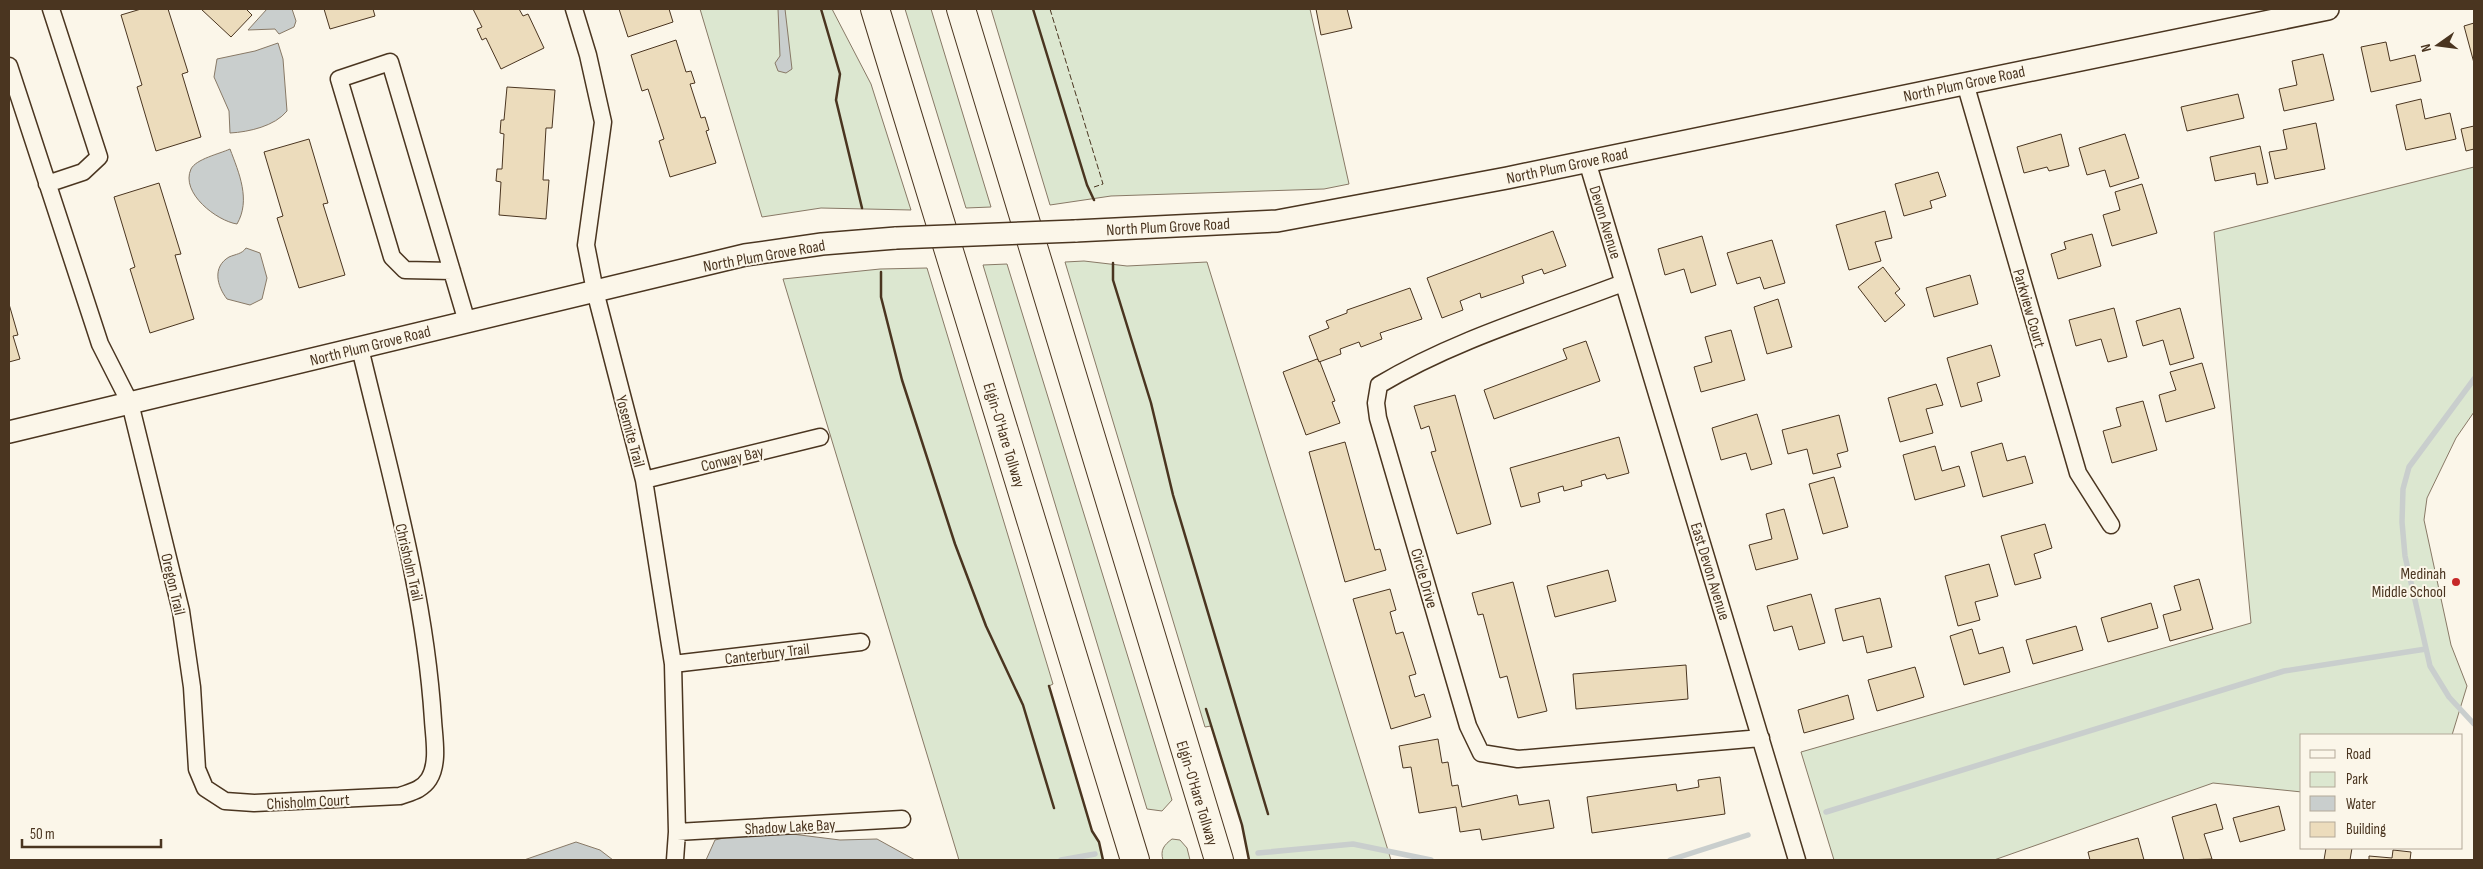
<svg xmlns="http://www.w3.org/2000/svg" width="2483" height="869" font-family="'Sofia Sans Condensed',sans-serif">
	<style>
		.green { fill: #dce7d0; stroke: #887966 }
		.water { fill: #c9cecd; stroke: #887966 }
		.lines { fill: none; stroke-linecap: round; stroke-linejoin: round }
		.stream { stroke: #c9cecd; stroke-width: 5.5 }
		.building { fill: #ecdcbc; stroke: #4a3520 }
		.minor-casing { stroke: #4a3520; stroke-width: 19 }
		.tertiary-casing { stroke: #4a3520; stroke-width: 24 }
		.motorway-casing { stroke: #4a3520; stroke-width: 30 }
		.minor { stroke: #fbf6e9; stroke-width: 16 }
		.tertiary { stroke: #fbf6e9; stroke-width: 21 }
		.motorway { stroke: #fbf6e9; stroke-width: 28 }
		.tertiary-bridge-casing { stroke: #4a3520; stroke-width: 24; stroke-linecap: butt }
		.tertiary-bridge { stroke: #fbf6e9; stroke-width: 21 }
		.fence { stroke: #4a3520; stroke-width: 1; stroke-dasharray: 6 2.5; stroke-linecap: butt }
		.wall { stroke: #4a3520; stroke-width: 2.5 }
		.poi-dot { fill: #c62828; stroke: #fbf6e9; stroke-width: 2 }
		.labels { text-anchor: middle; stroke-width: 4; stroke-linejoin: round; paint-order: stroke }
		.street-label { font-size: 16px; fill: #4a3520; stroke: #fbf6e9 }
		.poi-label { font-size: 16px; fill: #4a3520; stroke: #fbf6e9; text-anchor: end }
	</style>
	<rect width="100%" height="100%" fill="#fbf6e9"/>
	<path class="green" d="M700,9H832L871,84L911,210L821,208L762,217Z
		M905,9H931L991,207L966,208Z
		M991,9H1310L1349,184L1324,189L1111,196L1050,205Z
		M2474,167V412L2456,438L2427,498L2424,520L2451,645L2467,686L2452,735H2302V792L2213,783L1994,860H1834L1801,752L2251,623L2214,232Z
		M1084,261L1127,266L1207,262L1391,860H1249L1242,825L1211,726L1205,727L1065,262Z
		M1007,264L1172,800L1162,811L1147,809L983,265Z
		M927,268L1053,684L1049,686L1092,831L1099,842L1103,860H959L783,279L880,269Z
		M1172,839L1180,840L1187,848L1190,860H1163C1160,850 1164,845 1172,839Z"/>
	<path class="water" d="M267,9H292L296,21L294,27L279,34L275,29L248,30Z
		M778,9H785L792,69L786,73L778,71L775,63L780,56Z
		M278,43L283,59L287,111C275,126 249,132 230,133L229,111L214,77L217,59L255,51Z
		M230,149C239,173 251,200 237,224C217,221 180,193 191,169C196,159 219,154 230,149Z
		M246,248L260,253L267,278L262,299L250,305L227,299C217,286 212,267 229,257C236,254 242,254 246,248Z
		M760,830L840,840L877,839L915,860H706L715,840Z
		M576,842L600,850L613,860H524Z"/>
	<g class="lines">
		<path class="stream" d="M2474,379L2409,467L2403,489L2402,522L2405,556L2430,666L2449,697L2474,724
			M1826,812L2284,671L2426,649
			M1258,853L1353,844L1431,860
			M1061,860L1095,854
			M1670,860L1748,835"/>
	</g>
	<path class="building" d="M141,9H168L188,72L182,74L201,137L156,151L137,87L142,85L121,15Z
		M201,9H246L252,15L231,37Z
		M324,9H373L375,16L330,29Z
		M473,9H519L523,16L528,14L544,48L501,69L486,38L482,40L477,29L482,27Z
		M619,9H669L673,22L628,37Z
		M1316,9H1347L1352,28L1321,35Z
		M2474,23V63L2464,26Z
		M676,40L686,72L691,71L695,83L690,84L701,118L705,117L709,130L706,131L716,163L670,177L659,141L664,139L648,89L642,91L631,55Z
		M2386,42L2390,61L2415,55L2421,81L2371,92L2361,47Z
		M2323,54L2334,100L2284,111L2279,89L2297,85L2292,61Z
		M507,87L555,90L552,128H546L543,180H549L546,219L499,215L501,182L496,181L497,169H502L504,134L500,133L501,120H504Z
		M2238,94L2244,118L2187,131L2181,107Z
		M2421,99L2425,119L2450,113L2456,139L2406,150L2396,105Z
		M2316,123L2325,169L2275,179L2269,152L2287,149L2283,130Z
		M2474,126V149L2466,151L2461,129Z
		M2061,134L2069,166L2049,171L2047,167L2024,173L2017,147Z
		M2125,134L2139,178L2110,187L2105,170L2087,175L2079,148Z
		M309,139L328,203L323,204L345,275L299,288L277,218L283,216L264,152Z
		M2260,146L2268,183L2257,185L2255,173L2215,181L2210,157Z
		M1938,172L1946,196L1930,201L1932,208L1904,216L1895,184Z
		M159,183L181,254L175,255L194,319L150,333L130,269L135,267L114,197Z
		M2142,184L2157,233L2112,246L2103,215L2120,210L2115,192Z
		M1885,211L1892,238L1875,242L1881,261L1849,270L1836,225Z
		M1553,231L1566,266L1544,274L1542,269L1522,276L1524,283L1481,298L1480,293L1460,301L1463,310L1442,318L1427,278Z
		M2092,234L2101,266L2058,279L2051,254L2066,249L2064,242Z
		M1702,236L1716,285L1691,293L1684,269L1665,275L1658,249Z
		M1772,240L1785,283L1764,289L1760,277L1737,284L1727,253Z
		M1883,267L1900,289L1895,293L1905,305L1885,322L1858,287Z
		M1970,275L1978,304L1934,317L1926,288Z
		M1410,288L1422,319L1380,333L1382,339L1361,347L1359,342L1340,349L1341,354L1319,362L1309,336L1329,328L1326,321L1347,313V310Z
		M1778,299L1792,347L1767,354L1754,307Z
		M9,304L18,335L13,336L20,359L9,362Z
		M2114,308L2127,357L2108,362L2101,339L2076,346L2069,320Z
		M2180,308L2194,358L2170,365L2163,340L2143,346L2136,321Z
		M1731,330L1745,380L1701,392L1694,367L1712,362L1705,337Z
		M1586,341L1600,381L1494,419L1484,390L1567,359L1563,349Z
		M1991,345L2000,376L1977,383L1982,401L1961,407L1947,358Z
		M1317,359L1320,362L1335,401L1332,402L1340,423L1306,435L1283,372Z
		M2202,363L2215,408L2166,422L2159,395L2176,390L2170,372Z
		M1936,384L1943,405L1926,409L1933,433L1900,442L1888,398Z
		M1455,395L1491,524L1457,534L1431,452L1436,451L1429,426L1421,429L1414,406Z
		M2143,401L2157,450L2112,463L2103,431L2121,426L2116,408Z
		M1757,414L1772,464L1751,470L1746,453L1721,460L1712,428Z
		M1839,415L1848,451L1837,454L1841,467L1813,474L1807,449L1788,454L1782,430Z
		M1619,437L1629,473L1607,479L1605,474L1581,481L1582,486L1564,491L1563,486L1538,493L1540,502L1521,507L1510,468Z
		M1345,442L1375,550L1380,549L1386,570L1345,582L1309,452Z
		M2002,443L2007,461L2025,456L2033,483L1983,497L1971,452Z
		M1935,446L1942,471L1959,466L1965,486L1915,500L1903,455Z
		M1834,477L1848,527L1823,534L1809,484Z
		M1784,509L1798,559L1756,570L1749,545L1772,539L1766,514Z
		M2045,524L2052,548L2034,554L2041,578L2015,585L2001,536Z
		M1989,564L1998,596L1975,602L1980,620L1958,626L1945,576Z
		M1608,570L1616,601L1555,617L1547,586Z
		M2199,579L2213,629L2170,641L2163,615L2181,610L2174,586Z
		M1513,582L1547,711L1518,718L1507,676L1500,678L1483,614L1478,615L1472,593Z
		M1390,589L1396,610L1390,612L1396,634L1403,632L1416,674L1409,676L1415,697L1424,694L1431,717L1391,729L1353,599Z
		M1811,594L1825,643L1799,650L1792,626L1774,631L1767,606Z
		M1880,598L1892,647L1867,653L1863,636L1843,641L1835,609Z
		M2151,603L2158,628L2108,642L2101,618Z
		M2076,626L2083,650L2033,664L2026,640Z
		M1972,629L1979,654L2003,647L2010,672L1964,685L1950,636Z
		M1686,665L1688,699L1576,709L1573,674Z
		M1915,667L1924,697L1877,711L1868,680Z
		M1848,695L1854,719L1804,733L1798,710Z
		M1438,739L1442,763L1448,762L1452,786L1458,785L1462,807L1517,795L1519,805L1549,800L1554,828L1482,840L1480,829L1460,832L1456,807L1419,813L1411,767L1403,768L1399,746Z
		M1720,777L1725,814L1592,833L1587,797L1676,784L1677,791L1699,787L1698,780Z
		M2216,804L2223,829L2204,834L2212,859L2184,860L2172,817Z
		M2279,806L2285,830L2240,842L2233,818Z
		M2138,838L2144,860H2090L2088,852Z
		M2326,848H2352L2350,860H2324Z
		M2393,850L2411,852L2410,860H2369V856L2392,858Z"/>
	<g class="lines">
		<defs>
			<path id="minor" d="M574,9L588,55L603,122L586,245L595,291L644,480L673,664L677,832L675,860
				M9,66L100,344L130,403L181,611L192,687L197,769L205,788L225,801L254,803L400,796C411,792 422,790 429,779C439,763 434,738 433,720C425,593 389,470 360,348
				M1965,83L2078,473L2111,525
				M1587,161L1797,860
				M47,184L83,172L99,157L51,9
				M452,271L405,270L392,257L339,79L390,62L467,322
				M1623,283C1542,314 1454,340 1379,385L1376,403L1378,418L1468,726L1481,753L1518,759L1761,738
				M644,480L820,437
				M673,664L861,642
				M677,832L902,819"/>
			<path id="tertiary" d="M1075,231L1277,221L1507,178L2328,9
				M9,432L745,255L822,244L896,238"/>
			<path id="motorway" d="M875,9L1135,860
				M961,9L1219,860"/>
		</defs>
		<use href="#minor" class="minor-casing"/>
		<use href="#tertiary" class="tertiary-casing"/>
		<use href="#motorway" class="motorway-casing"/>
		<use href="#minor" class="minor"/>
		<use href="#tertiary" class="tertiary"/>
		<use href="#motorway" class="motorway"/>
		<defs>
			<path id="tertiary-bridge" d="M896,238L1075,231"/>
		</defs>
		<use href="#tertiary-bridge" class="tertiary-bridge-casing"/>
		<use href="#tertiary-bridge" class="tertiary-bridge"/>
		<path class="fence" d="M1050,9L1103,184L1094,187"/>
		<path class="wall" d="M821,9L840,74L836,100L862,208
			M1033,9L1087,185L1094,200
			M1113,263V280L1151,403L1173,495L1268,814
			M881,272V297L902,380L955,544L986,626L1023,705L1054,808
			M1049,686L1092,831L1099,842L1103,860
			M1206,709L1242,825L1249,860"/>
	</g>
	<circle class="poi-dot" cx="2456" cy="582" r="5"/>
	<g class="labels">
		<g class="street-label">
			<text transform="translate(1964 83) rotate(-12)" y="6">North Plum Grove Road</text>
			<text transform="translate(1567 165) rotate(-12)" y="6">North Plum Grove Road</text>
			<text transform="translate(1606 222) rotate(73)" y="6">Devon Avenue</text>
			<text transform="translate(1168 226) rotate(-3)" y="6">North Plum Grove Road</text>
			<text transform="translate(764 255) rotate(-10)" y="6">North Plum Grove Road</text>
			<text transform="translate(2030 308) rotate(74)" y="6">Parkview Court</text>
			<text transform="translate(370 345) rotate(-14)" y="6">North Plum Grove Road</text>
			<text transform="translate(631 431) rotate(75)" y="6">Yosemite Trail</text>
			<text transform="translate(1005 435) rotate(73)" y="6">Elgin-O'Hare Tollway</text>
			<text transform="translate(732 458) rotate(-14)" y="6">Conway Bay</text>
			<text transform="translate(410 562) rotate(77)" y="6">Chrisholm Trail</text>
			<text transform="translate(1711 571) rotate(73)" y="6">East Devon Avenue</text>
			<text transform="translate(1425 578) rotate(74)" y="6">Circle Drive</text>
			<text transform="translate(174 584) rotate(77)" y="6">Oregon Trail</text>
			<text transform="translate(767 653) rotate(-7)" y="6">Canterbury Trail</text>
			<text transform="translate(1198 793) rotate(73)" y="6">Elgin-O'Hare Tollway</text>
			<text transform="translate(308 801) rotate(-3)" y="6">Chisholm Court</text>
			<text transform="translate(790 826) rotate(-3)" y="6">Shadow Lake Bay</text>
		</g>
		<g class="poi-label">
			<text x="2446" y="579">Medinah<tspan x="2446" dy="18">Middle School</tspan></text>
		</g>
	</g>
	<rect width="2483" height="869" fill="none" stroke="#4a3520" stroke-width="20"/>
	<rect x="2300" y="734" width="162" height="115" fill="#fbf6e9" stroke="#b4a999"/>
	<rect x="2310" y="750" width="25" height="8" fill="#fbf6e9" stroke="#b4a999"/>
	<text x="2346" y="759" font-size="15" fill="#4a3520">Road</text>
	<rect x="2310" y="772" width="25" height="15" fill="#dce7d0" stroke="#b4a999"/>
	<text x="2346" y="784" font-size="15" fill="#4a3520">Park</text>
	<rect x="2310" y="796" width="25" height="15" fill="#c9cecd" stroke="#b4a999"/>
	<text x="2346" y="809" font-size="15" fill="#4a3520">Water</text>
	<rect x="2310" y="822" width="25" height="15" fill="#ecdcbc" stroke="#b4a999"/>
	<text x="2346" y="834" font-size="15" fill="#4a3520">Building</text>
	<g transform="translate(2438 45) rotate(256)" stroke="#fbf6e9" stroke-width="4" paint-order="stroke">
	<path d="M0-4L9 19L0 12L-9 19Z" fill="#4a3520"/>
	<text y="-8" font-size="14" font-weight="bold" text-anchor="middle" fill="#4a3520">N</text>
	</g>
	<path d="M22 839v8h139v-8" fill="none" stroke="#4a3520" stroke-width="2.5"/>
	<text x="30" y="839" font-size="15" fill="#4a3520" stroke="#fbf6e9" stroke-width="4" paint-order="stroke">50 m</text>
</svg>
